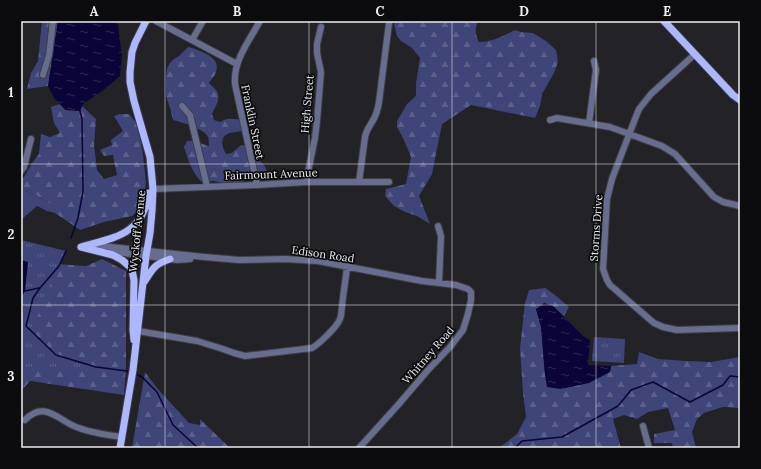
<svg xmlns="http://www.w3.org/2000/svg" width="761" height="469" font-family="Lora,serif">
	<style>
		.grass { fill: #3f4479 }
		.forest { fill: url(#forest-firs) }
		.park { fill: url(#park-tufts) }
		.water { fill: url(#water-ripples) }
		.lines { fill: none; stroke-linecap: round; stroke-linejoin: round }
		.stream { stroke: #0b0439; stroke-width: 1.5 }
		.minor-casing { stroke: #3e3e43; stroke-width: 8 }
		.major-casing { stroke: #3e3e43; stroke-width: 9 }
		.minor { stroke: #686d8f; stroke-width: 6 }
		.major { stroke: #adb7fe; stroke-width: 7 }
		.grid { fill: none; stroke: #ecedf0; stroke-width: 1; stroke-opacity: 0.55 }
		.labels { text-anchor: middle; stroke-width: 3.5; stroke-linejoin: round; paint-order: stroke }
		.street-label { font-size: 11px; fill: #ecedf0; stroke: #0c0c0e }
		.neatline { fill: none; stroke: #ecedf0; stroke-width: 1.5 }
		.grid-label { font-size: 13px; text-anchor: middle; font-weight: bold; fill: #ecedf0 }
	</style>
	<defs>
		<pattern id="forest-firs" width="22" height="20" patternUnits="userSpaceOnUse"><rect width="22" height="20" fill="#3f4479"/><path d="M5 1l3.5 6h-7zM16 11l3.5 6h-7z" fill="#5b5f8c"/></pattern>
		<pattern id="park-tufts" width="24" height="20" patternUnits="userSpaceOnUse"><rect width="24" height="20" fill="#3f4479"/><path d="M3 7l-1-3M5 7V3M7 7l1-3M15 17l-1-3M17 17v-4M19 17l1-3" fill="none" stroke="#5b5f8c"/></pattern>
		<pattern id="water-ripples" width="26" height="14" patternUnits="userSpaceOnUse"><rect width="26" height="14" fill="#0b0439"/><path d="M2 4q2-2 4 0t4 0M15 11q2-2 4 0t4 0" fill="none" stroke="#2f2956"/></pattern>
	</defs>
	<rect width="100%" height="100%" fill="#222227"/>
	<path class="grass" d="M21,189L36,195L55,207V213L47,211L37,206L21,220Z"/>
	<path class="forest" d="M42,21H58L48,86L27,89L31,73L38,61Z
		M395,21H478C475,28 475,35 479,42C492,42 503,36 515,30L521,32L533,33L546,41L556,50L558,62L554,73L542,94L540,106L535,118L471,105L442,124L432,174L419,196L430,224L417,216L405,212L394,206L385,196L386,189L406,184L411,157L404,140L397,127V121L407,104L416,96V83L419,64L420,58L412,48L401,41L397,36L394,24Z
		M188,47C193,48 196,49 200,51C209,55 220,60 216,72C215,76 211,80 209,83C211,85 214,88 216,90C222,98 215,107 212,114L214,120L220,122C228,117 234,119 243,120L246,126L242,131L229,133L224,136C221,143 222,147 226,154L232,153L241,145L247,146L252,148L253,155L256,160C263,162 265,165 267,172L264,177L251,179L233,184H227L214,181L202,182C192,173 188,159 184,147L187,141C197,140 200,144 209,146C209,142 209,137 206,134C200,128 182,122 173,120L170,108L166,96V76L167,69L170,63L174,59L179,56Z
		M60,104L65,110L80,111L82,106L96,119L94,145L97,170L104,179L117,175L113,155L104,156L100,150L112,145L111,140L123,131L114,116L120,114H129L138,125L143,155L146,183L142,207L132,216L104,222L80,230L55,213V207L36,195L21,189V179L24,177L32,163L39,154L41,134L50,137L60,133L54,123L51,107Z
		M102,259L126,271V366L124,395L30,381L21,391V298L28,262L86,266Z
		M545,288L555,295L569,307L564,316L553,306L536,309L541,326L545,375L610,372L611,366L637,364L639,352L658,359L687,361L711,362L740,357V408L723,407L704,413L697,419L692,432L696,448H673L672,443H654V434L675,430L668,408L648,412L637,419L624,415L613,419L621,448H499L517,434L526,417L523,393L520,348L525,303L529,290Z
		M145,372L157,388L189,423L200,425V419L230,448H132Z"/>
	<path class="park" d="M21,240L66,251L31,331L56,355L96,367L21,373Z
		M594,337L625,339L624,363L592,361Z"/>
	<path class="water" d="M58,21H115L118,25L122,56L120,76L105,89L83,104L80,111L66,110L55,100L48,86Z
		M21,260L28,262L25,291L21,298Z
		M544,303L553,306L583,336L590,340L588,365L611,366L610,372L589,383L561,389L547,387L545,375L541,327L536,309Z"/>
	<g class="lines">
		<path class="stream" d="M71,238L78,218L83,191L82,119L80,111
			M66,251L59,266L40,288L33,298L26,326L56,355L96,367L127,371L131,373
			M21,290L25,291L39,288
			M135,374L142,377L157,392L173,425L198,448
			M515,448L522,441L562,437L618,406L631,390L653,382L690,402L723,385L730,376L740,377"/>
		<defs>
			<path id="minor" d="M156,21L237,64
				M192,40L203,21
				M695,54L651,94L639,109L635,119L612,179L607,199L603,269L607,280L610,285L654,323L663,327L677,330L740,328
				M43,75L49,55L53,21
				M182,106L190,115L207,186
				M550,120L557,118L610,127L662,146L675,154L714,197L723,202L740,206
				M589,123L596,70L594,61
				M21,171L24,167L31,139
				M306,182L315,138L317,121L321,72L317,53V44L321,27
				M359,182L365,137C366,131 369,127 372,122C376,116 378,109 379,102L389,23
				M257,185L235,84C233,61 249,41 260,21
				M153,189L257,185L306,182H389
				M438,226L441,236L439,283
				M90,246H101L204,257L239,260L285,259L318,261L422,281L456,285L468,289L471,292V300L468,314L463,330L450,347L428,370L398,405L359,448
				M108,251L170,259L177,260L190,259
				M138,331L197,341L223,349L234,353L245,356L312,348C319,344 337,327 340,319C342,315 341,311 342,307C343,293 346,280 347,266
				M25,420C46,399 59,422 79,428C92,433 108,435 122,437
				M643,426L649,448"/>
			<path id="major" d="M664,21L733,95L740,100
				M81,247L113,255L122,260L129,266L132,270L134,280L133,330L134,340
				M81,247C116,237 142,235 149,193
				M144,282C153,269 154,264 170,259
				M120,448L133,370L146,256L150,233L152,211L153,189L150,157L134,101L130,82V72L132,52L135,43L146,21"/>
		</defs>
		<use href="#minor" class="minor-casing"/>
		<use href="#major" class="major-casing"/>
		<use href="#minor" class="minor"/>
		<use href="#major" class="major"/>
	</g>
	<path class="grid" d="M165,21V448M309,21V448M452,21V448M596,21V448M21,164H740M21,305H740"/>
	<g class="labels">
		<g class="street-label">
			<text transform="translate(307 104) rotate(-85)" y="4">High Street</text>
			<text transform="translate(253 122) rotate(78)" y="4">Franklin Street</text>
			<text transform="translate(271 174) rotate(-2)" y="4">Fairmount Avenue</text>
			<text transform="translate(596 228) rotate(-86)" y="4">Storms Drive</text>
			<text transform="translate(137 231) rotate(-84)" y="4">Wyckoff Avenue</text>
			<text transform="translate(323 254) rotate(8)" y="4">Edison Road</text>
			<text transform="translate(428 355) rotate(-49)" y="4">Whitney Road</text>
		</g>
	</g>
	<rect width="761" height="469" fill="none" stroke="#0c0c0e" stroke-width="44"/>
	<rect x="22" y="22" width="717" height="425" class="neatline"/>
	<g class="grid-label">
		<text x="94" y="16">A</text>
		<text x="237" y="16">B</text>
		<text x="380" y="16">C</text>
		<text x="524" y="16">D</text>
		<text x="667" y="16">E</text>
		<text x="11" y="97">1</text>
		<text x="11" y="239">2</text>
		<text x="11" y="381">3</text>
	</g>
</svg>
